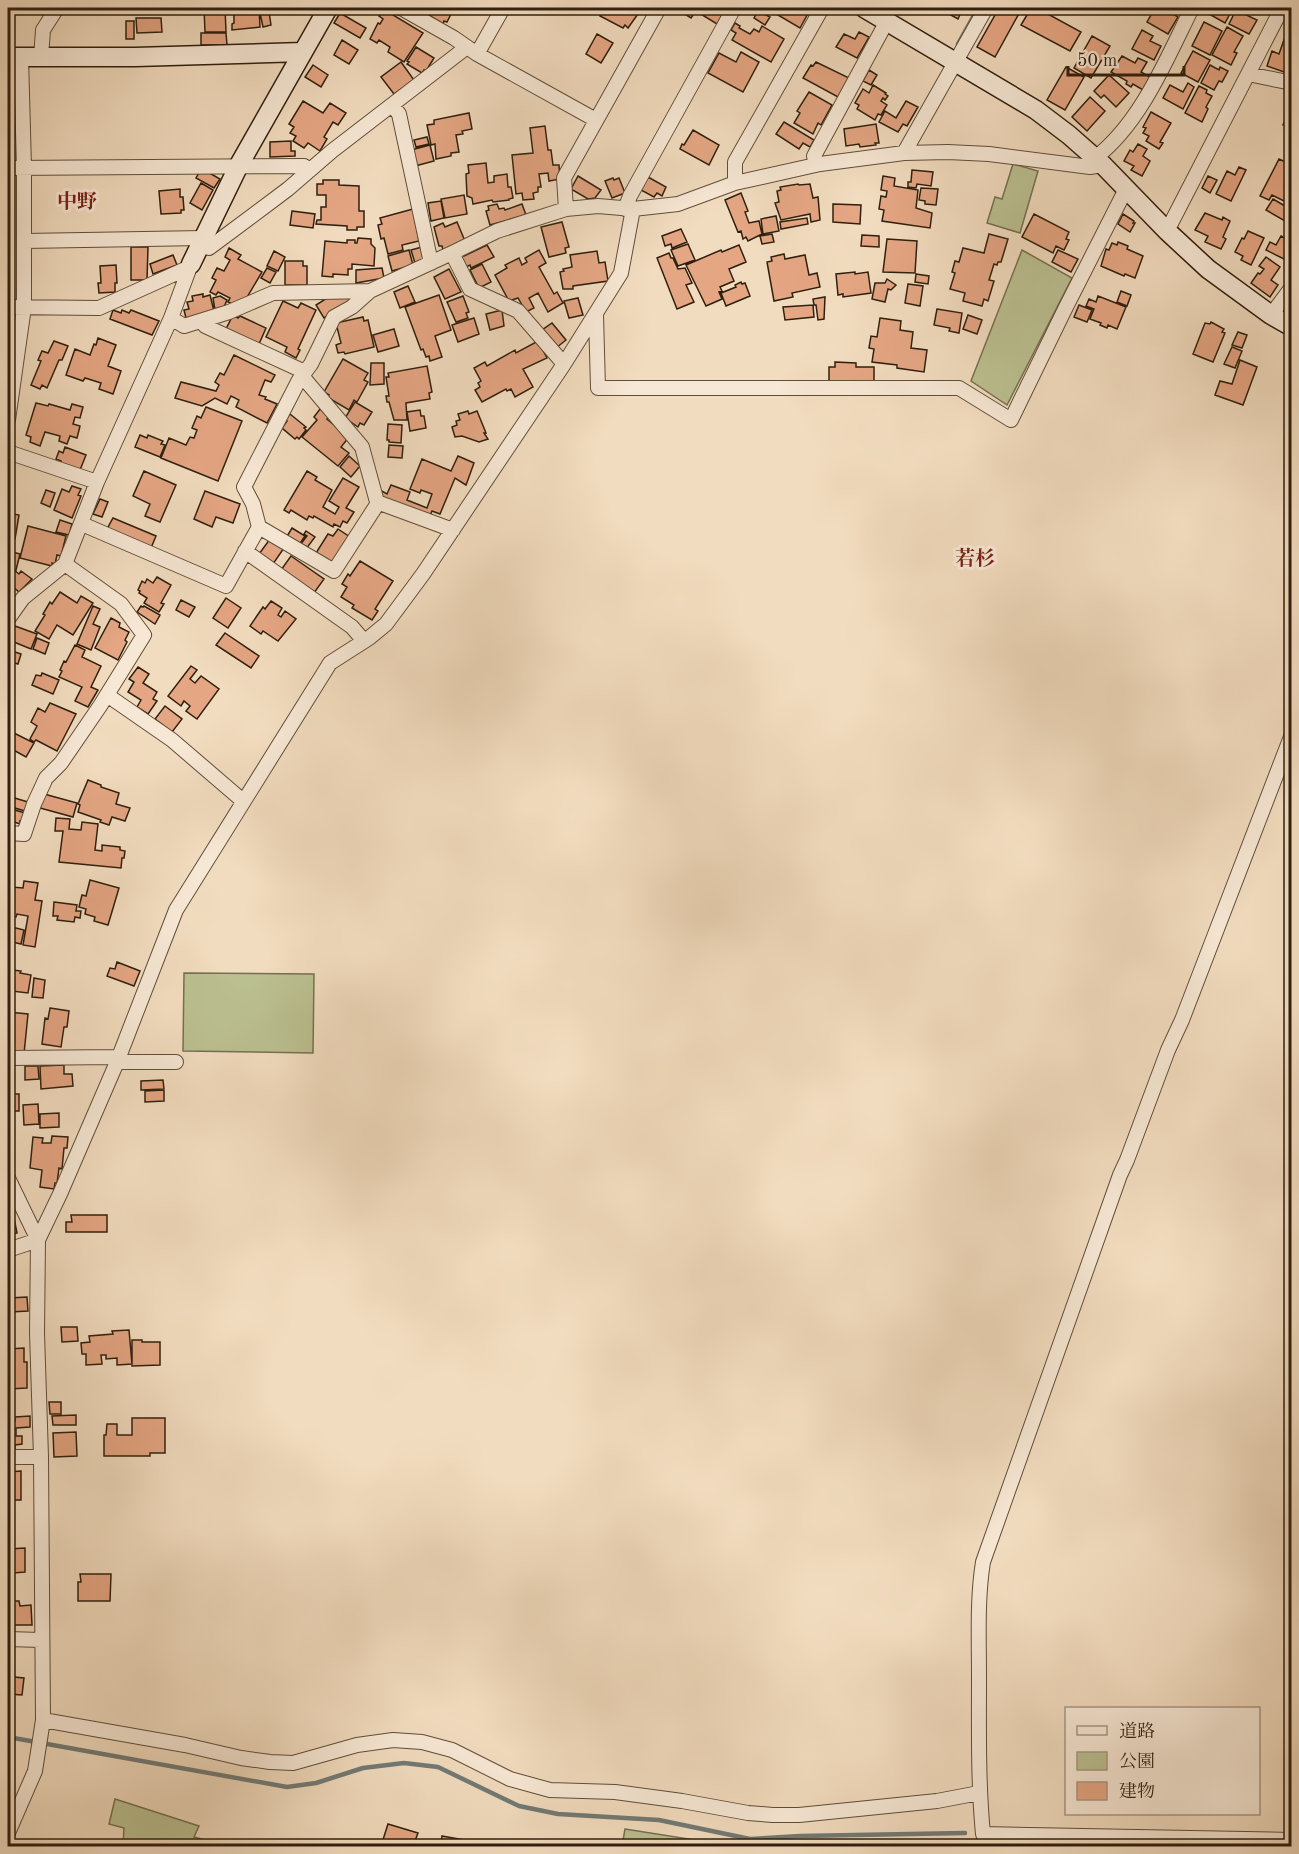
<svg xmlns="http://www.w3.org/2000/svg" width="1299" height="1854" font-family="'Old Standard TT','Noto Serif JP',serif">
	<style>
		.green { fill: #bbc091; stroke: #757050; stroke-width: 1.5 }
		.lines { fill: none; stroke-linecap: round; stroke-linejoin: round }
		.stream { stroke: #727b76; stroke-width: 4.5 }
		.building { fill: #e5a683; stroke: #2f1f0e; stroke-width: 1.5 }
		.street-casing { stroke: #604e3a; stroke-width: 16 }
		.secondary-casing { stroke: #2f1f0e; stroke-width: 21 }
		.street { stroke: #f7e8d5; stroke-width: 14 }
		.secondary { stroke: #f7e8d5; stroke-width: 18 }
		.labels { text-anchor: middle; stroke-width: 6; stroke-linejoin: round; paint-order: stroke }
		.neighbourhood-label { font-size: 20px; font-weight: bold; fill: #7a1f14; stroke: #f7e8d5 }
	</style>
	<rect width="100%" height="100%" fill="#f2dcbf"/>
	<filter id="stains"><feTurbulence type="fractalNoise" baseFrequency=".00333" numOctaves="4"/><feColorMatrix values="0 0 0 0 .2 0 0 0 0 .09 0 0 0 0 .02 0 0 0 .5 -.17"/></filter>
	<radialGradient id="worn" r=".72"><stop offset=".6" stop-color="#630" stop-opacity="0"/><stop offset="1" stop-color="#630" stop-opacity=".3"/></radialGradient>
	<path class="green" d="M1013,164L1038,171L1020,233L987,223L995,197L1002,199Z
		M1022,250L1072,278L1007,405L971,381Z
		M184,973L314,974L313,1053L183,1051Z
		M115,1799L199,1826L194,1837L209,1841L206,1846H123L124,1828L109,1824Z
		M625,1829L708,1842L707,1846H622Z"/>
	<g class="lines">
		<path class="stream" d="M958,44L978,8
			M8,1737L287,1787L316,1783L363,1768L404,1763L438,1767L519,1806L558,1814L659,1820L750,1839L800,1836L965,1833"/>
	</g>
	<path class="building" d="M204,8H225L226,32H205Z
		M228,8H259L260,27L232,30V24L234,23V14H228Z
		M385,8L394,13L393,15L423,33L404,62L388,52L390,47L379,40L377,43L370,39L378,23L380,24L383,19L379,16Z
		M434,8H454L447,22L444,21L443,24L430,16Z
		M606,8H633L640,11L628,28L625,25L623,28L600,16Z
		M675,8H698L691,18Z
		M702,8H726L717,24L699,13Z
		M766,8H811L800,28Z
		M938,8H971L968,12L965,11L963,13L961,12L958,19Z
		M999,8H1022L995,57L977,47Z
		M1031,8H1037L1081,32L1070,51L1021,25Z
		M1155,8L1163,10L1164,8L1178,17L1168,34L1147,22Z
		M1213,8H1233L1225,23L1209,14Z
		M1236,10L1257,20L1249,34L1229,24Z
		M758,11L770,17L765,25L754,18Z
		M269,12L271,25L263,27L260,13Z
		M340,13L366,28L360,38L334,23Z
		M136,18H161L162,32L137,33Z
		M126,21H134V39H126Z
		M1204,22L1222,31L1210,55L1192,46Z
		M735,23L740,26L739,28L750,34L754,29L759,32L762,26L784,39L771,62L732,40L736,33L731,30Z
		M1227,27L1243,36L1234,52L1237,53L1231,65L1212,55Z
		M1142,30L1153,36L1150,41L1161,46L1154,60L1132,49Z
		M859,32L869,37L857,58L836,47L844,34L855,39Z
		M201,33H226L227,45H201Z
		M597,34L613,43L601,63L586,54Z
		M1286,34L1292,36V61L1287,73L1267,66L1272,51L1279,54Z
		M1092,36L1110,46L1091,78L1074,68Z
		M342,40L358,50L349,64L334,55Z
		M416,47L434,58L426,71L424,70L422,73L407,64L409,62L407,61Z
		M1193,51L1210,60L1198,82L1181,73Z
		M741,52L759,62L743,92L708,73L719,53L736,62Z
		M1122,56L1135,63L1138,58L1147,62L1141,72L1150,77L1143,90L1133,84L1131,87L1126,84L1127,81L1111,72Z
		M401,62L414,80L394,94L381,77Z
		M816,62L849,78L838,97L803,78L811,65L813,66Z
		M313,65L328,75L321,87L305,77Z
		M1210,65L1219,70L1220,67L1228,71L1222,82L1219,81L1214,90L1201,83Z
		M1066,67L1084,77L1065,110L1047,100Z
		M869,70L877,75L871,85L863,81Z
		M1109,75L1129,93L1116,107L1104,95L1101,98L1094,91Z
		M1188,83L1194,87L1183,109L1163,98L1170,85L1183,92Z
		M873,85L886,93L885,94L888,96L885,100L883,98L881,101L887,105L881,115L878,114L875,120L857,109L859,105L855,103L863,89L869,93Z
		M1199,86L1207,90L1206,93L1212,96L1206,107L1208,109L1202,122L1185,113Z
		M809,92L832,105L821,125L818,123L813,134L794,123L800,113L797,111Z
		M1090,97L1105,111L1087,131L1072,117Z
		M303,101L323,113L330,103L346,113L338,125L333,122L324,137L327,139L320,151L308,143L304,148L293,141L296,136L290,133L294,127L289,124Z
		M906,101L918,107L907,126L903,124L898,132L879,122L885,111L896,118Z
		M1292,107V129L1283,125Z
		M1151,112L1171,123L1160,142L1163,143L1159,149L1146,141L1149,136L1143,133L1146,128L1143,127Z
		M469,113L472,129L462,131L463,134L456,135L459,152L451,153V156L436,159L435,144L431,145L427,125L434,124V120Z
		M784,122L814,140L810,147L803,143L799,149L776,134Z
		M876,124L879,143H875L876,145L860,147L859,144L846,146L844,129Z
		M545,126L548,150H551L553,165H559L560,179L549,181L548,173L539,174L541,187H538V192L533,193L534,199L523,200L522,193L516,194L512,155L533,153L530,128Z
		M693,130L719,145L709,165L680,149L682,144L684,145Z
		M427,137L429,144L416,147L414,140Z
		M291,141V151H295V156L270,157V142Z
		M1138,144L1147,149L1143,156L1150,161L1142,176L1131,170L1134,166L1124,161L1130,150L1133,152Z
		M430,145L434,161L415,166L411,150Z
		M1279,159L1292,165V205L1272,195L1269,200L1260,196Z
		M486,163L488,183L494,182V176L507,174L508,187H511L513,198L509,199V200L493,202L492,200L473,204L472,198L467,196L466,174L469,173L468,165Z
		M1239,167L1246,170L1231,201L1216,194L1227,171L1235,175Z
		M912,170L933,172L931,186L917,184L916,188L908,187V182H911Z
		M200,171H206L220,179L214,188L196,178Z
		M578,176L601,190L595,198L588,199L571,189Z
		M883,176L895,178L894,186L918,190L916,208L932,213L930,228L882,221L884,210L879,209L881,196L886,197L887,191L881,190Z
		M1208,176L1217,180L1210,193L1202,188Z
		M648,177L666,187L662,196L657,193L654,197L641,190Z
		M613,178L614,180L619,178L625,193L612,198L605,181Z
		M323,180H339V185L359,186V211H364V227H357V230H347V226L316,224L317,220H321V207H326V195H317V184H323Z
		M201,183L213,190L202,210L190,203Z
		M798,184L799,185L810,184L813,198L818,197L820,220L811,222L810,214L781,220L775,203L779,202L777,191L781,190L780,187Z
		M921,188L938,189L936,205L925,204V201L919,200Z
		M180,189V197H183L184,210H181V213L161,214L159,191Z
		M741,193L748,211L745,212L749,223L759,221L762,234L748,241L746,237L743,239L741,231L738,232L725,200Z
		M464,195L467,214L445,218L441,199Z
		M1273,199L1292,210L1285,221L1266,210Z
		M441,201L444,218L431,221L428,203Z
		M497,204L499,209L504,208L505,210L522,204L526,215L490,225L486,211L489,210L488,206Z
		M833,204L861,205L860,224L833,222Z
		M413,209L419,241L402,245L403,250L388,254L384,238L381,239L378,225L382,224L380,218Z
		M292,211L315,214L313,228L290,225Z
		M1205,213L1222,220L1223,217L1230,221L1223,237L1226,239L1221,249L1205,242L1208,236L1195,230Z
		M1034,214L1069,232L1066,239L1069,240L1064,250L1056,246L1053,253L1022,237Z
		M1123,214L1134,221L1133,223H1135L1130,232L1118,224Z
		M776,216L779,231L763,234L761,219Z
		M807,218L808,224L781,229L780,222Z
		M457,222L465,241L443,250L442,246H439L434,227L443,223L445,227Z
		M562,222L569,247L565,248L566,253L549,257L541,227Z
		M681,229L687,242L672,248L671,244L665,246L662,236Z
		M1248,231L1264,238L1251,265L1241,260L1243,256L1235,252L1242,238L1244,239Z
		M772,234L774,242L762,244L760,236Z
		M989,234L1008,239L1001,262H998L997,265L994,264L989,280L994,281L988,301L984,299L982,306L963,301L965,293L950,289L955,273L952,272L955,261L959,262L963,248L984,253Z
		M862,235L879,236V247L861,246Z
		M1281,236L1290,241L1292,240V250L1286,260L1266,250L1270,242L1276,245Z
		M358,238L371,239V244L375,248L374,266L352,264V269H348V275L333,274V277L322,276L325,241L347,243V240H355V243H357Z
		M887,239L917,241L915,273L883,272Z
		M1118,242L1128,246L1127,249L1143,256L1135,278L1125,274L1124,276L1101,266L1106,249L1109,250L1112,243L1117,245Z
		M688,244L695,260L678,266L671,250Z
		M487,245L494,257L471,268L470,265L466,267L460,256L463,254L464,256Z
		M739,245L746,262L729,269L734,281L720,287L722,291L719,292L722,299L706,306L686,265L721,250L722,252Z
		M131,247H148L147,280H131Z
		M422,247L425,260L415,263L411,250Z
		M229,248L241,255L238,259L262,272L246,299L232,304L228,302L230,298L218,292L216,295L210,292L216,280L212,278L217,268L224,271L230,260L225,257Z
		M409,250L413,265L392,271L388,256Z
		M539,250L546,263L539,267L554,294L557,292L563,303L548,312L538,293L529,298L534,308L526,312L518,298L509,301L495,275L507,268L505,265L519,258L522,265L527,262L525,258Z
		M1058,250L1078,259L1071,272L1052,262Z
		M274,251L285,257L278,271L267,266Z
		M597,251L599,263L605,262L608,281L573,286V289H563L560,272L564,271L563,269L572,267L570,255Z
		M669,253L671,258H673L678,269L685,268L692,283L686,285L694,302L677,309L657,258Z
		M784,254L785,259L805,255L809,275L817,273L820,287L792,293L793,297L774,301L767,262L772,261L771,257Z
		M173,255L177,265L153,274L150,264Z
		M1266,257L1280,267L1271,280L1278,285L1270,297L1251,283L1258,273L1260,274L1264,269L1259,266Z
		M285,261H303V266H307V285H285Z
		M482,264L491,282L479,288L470,270Z
		M116,265L117,283H115V292L99,293L98,283H101L100,266Z
		M267,268L276,272L270,283L261,278Z
		M382,268L384,278L356,283V270Z
		M449,269L461,292L445,299L434,277Z
		M855,272V274L868,272L871,293L843,297V294L838,295L836,274Z
		M916,274L929,276L928,284L915,282Z
		M887,279L896,285L891,290L888,289L885,302L872,299L875,283H885Z
		M741,282L742,284L745,283L750,296L726,306L721,293L736,287L735,285Z
		M908,284L923,286L920,306L905,303Z
		M408,286L415,302L400,308L394,292Z
		M1121,291L1131,295L1127,306L1117,302Z
		M203,294V297L210,295L214,311L186,318L184,310L189,309L187,302L193,301L192,296Z
		M439,295L451,330L435,336L442,357L430,361L429,356L426,357L423,349L421,350L405,307Z
		M220,296L227,300L224,307L215,310L213,298Z
		M348,296L350,302L324,318L316,305L327,298Z
		M463,296L469,312L466,313L468,318L456,322L447,302Z
		M1098,296L1126,307L1117,329L1108,325L1107,328L1100,325L1101,323L1090,319L1094,309L1086,306L1089,299L1096,302Z
		M825,297L824,319L818,320L816,305H814L813,299Z
		M578,298L583,315L569,318L564,301Z
		M283,301L298,308L301,303L316,310L298,349L300,350L296,358L285,352L287,347L266,337Z
		M813,305L814,317L785,320L783,307Z
		M1079,305L1092,310L1087,322L1074,317Z
		M937,309L962,313L959,333L949,331L950,328L934,325Z
		M113,310L121,313L122,310L129,313L131,310L159,321L152,335L110,319Z
		M502,310L504,326L490,330L486,314Z
		M233,315L238,318L240,316L266,328L259,344L226,329Z
		M968,315L982,320L977,334L963,329Z
		M363,317L364,321L368,320L374,347L345,354L344,352L338,353L336,345L341,343L336,323Z
		M474,318L479,334L458,342L452,325Z
		M880,318L901,321L900,330L913,332L911,348L927,350L924,372L897,368V365L872,362L874,349L869,348L871,336L877,337Z
		M1211,322L1224,329L1222,332L1225,333L1213,362L1193,354L1205,323L1210,324Z
		M552,323L566,340L556,348L542,330Z
		M394,329L399,346L378,352L373,335Z
		M1238,332L1247,335L1242,348L1232,345Z
		M98,338L116,345L108,366L121,371L113,394L99,389L101,383L85,378L83,381L66,375L75,349L90,355L94,344L96,345Z
		M54,341L68,346L62,360H59L47,388L42,385L40,389L31,385L41,361L38,360L42,351L48,353Z
		M538,341L547,358L523,369L533,387L515,397L511,389L507,391L506,389L482,402L475,390L480,387L478,383L481,381L474,368L485,362L487,366L515,350L516,353Z
		M1232,347L1242,351L1235,368L1224,364Z
		M234,355L275,375L271,382L265,380L259,395L266,397L265,399L277,404L267,423L236,407L239,400L231,396L227,404L215,398L202,406L175,398L181,382L216,391L219,385L215,382L220,373L224,375Z
		M343,359L368,373L364,380L368,382L357,402L354,400L349,410L327,397L329,395L324,392Z
		M1240,360L1257,367L1243,405L1215,395L1220,381L1232,384Z
		M835,362L856,363V367H874V381H829V367H835Z
		M371,363H384V384L370,385Z
		M427,366L432,392L429,393L430,399L406,403L407,420H394L389,402H387L386,396H389L386,377H389L388,373Z
		M355,402L372,412L364,425L360,423L358,427L345,418Z
		M36,403L48,406L49,404L70,410L72,404L83,407L80,418L75,417L73,424L80,426L77,438L70,436L67,444L59,441L60,436L45,432L40,446L30,442L31,437L26,435Z
		M206,407L242,421L218,481L161,458L169,438L186,445L190,437L194,438L197,430L192,428L197,416L201,418Z
		M320,409L329,416L327,419L349,437L341,447L349,453L338,466L302,437L317,420L314,417Z
		M420,410L421,416H424L426,428L410,431L407,412Z
		M468,411L469,414L477,411L486,433H484L488,439L479,442L462,436L455,437L452,427L457,425L456,421L460,420L458,414Z
		M290,414L306,427L304,428L306,430L299,439L297,437L295,439L282,428L287,421L285,420Z
		M388,424L402,425L401,443L389,442V440H387Z
		M140,435L147,438L148,435L163,441L161,444L165,445L160,457L135,447Z
		M389,445L403,446L402,458L388,457Z
		M65,447L86,455L80,470L61,463V461L56,459L59,451L63,453Z
		M349,456L360,466L351,477L340,467Z
		M458,456L474,463L466,485L455,478L440,514L432,511L429,518L379,498L382,491L387,494L391,485L410,492L407,500L427,508L432,494L421,490L420,493L410,489L422,459L451,471Z
		M144,471L176,485L160,522L145,516L150,504L133,496Z
		M307,471L317,477L315,480L332,490L323,507L335,514L339,507L329,501L343,478L359,487L346,508L354,512L347,523L343,521L340,527L334,524L333,527L314,516L313,518L309,516L307,520L291,510L289,513L284,510Z
		M72,486L81,489L78,495L81,496L72,518L54,510L62,489L69,492Z
		M46,490L55,493L50,507L41,503Z
		M205,491L240,504L233,523L216,517L212,527L194,519Z
		M100,499L108,502L102,517L93,514Z
		M8,513L19,515L15,539L8,538Z
		M113,518L156,536L151,548L107,529Z
		M60,520L72,524L69,535L56,532Z
		M28,526L66,536L61,556L57,555L55,564L52,563V566L20,558Z
		M292,528L305,536L299,545L286,538Z
		M338,529L350,537L333,564L316,553L328,534L333,536Z
		M306,531L315,537L306,549L300,545L307,536L304,534Z
		M270,539L284,548L273,564L259,554Z
		M9,551L20,554L16,570L8,568Z
		M291,556L324,579L314,593L281,570Z
		M360,561L393,581L375,609L378,611L372,620L352,608L354,605L341,597L347,587L342,584L348,574L350,576Z
		M14,570L19,574L21,571L32,579L19,592L12,586L8,592V579Z
		M157,577L171,585L161,603L164,604L159,612L144,603L147,598L139,593L140,591L138,590L142,581L145,583L147,579L153,583Z
		M60,592L77,603L81,596L93,603L73,635L57,625L49,639L35,631L45,615L43,614L50,602L52,604Z
		M226,598L241,608L228,628L213,618Z
		M181,600L195,607L189,617L176,610Z
		M271,601L282,608L278,615L281,617L285,611L296,619L278,641L263,631L261,634L250,626L263,607L265,609Z
		M93,606L100,609L93,624L100,627L91,650L77,644Z
		M141,606L143,607L144,606L160,615L155,624L137,612Z
		M111,618L120,623L119,627L129,632L125,640L127,642L118,660L95,648Z
		M15,626L37,634L31,649L9,640Z
		M225,633L259,656L251,668L216,645Z
		M37,638L49,643L45,654L33,649Z
		M75,645L85,650L82,657L101,666L91,687L98,690L88,707L75,701L82,687L59,677L62,671L60,670L64,661L66,662Z
		M9,650L21,654L18,664L8,661Z
		M191,666L197,670L190,679L195,683L201,676L219,689L197,719L186,711L190,706L184,701L181,706L168,696Z
		M138,667L149,674L143,683L157,692L153,699L157,701L148,714L137,707L141,700L128,692L134,682L129,679Z
		M42,673L59,680L53,694L32,685L36,675L41,676Z
		M50,703L76,714L57,751L36,740L34,742L30,739L37,726L31,722L38,708L45,712Z
		M165,706L182,719L172,732L155,719Z
		M10,731L34,743L26,757L8,747V736Z
		M88,780L101,785V787L119,793L116,804L130,808L125,821L112,817L109,825L100,822L101,820L78,812L80,805L78,804Z
		M44,794L77,803L73,817L40,808Z
		M8,796L28,802L25,811L8,806Z
		M8,808L25,813L22,822L20,821V824L8,820Z
		M56,818L70,819L69,829L81,830L82,822L98,824L95,850L102,851V845L120,847V850L125,851L124,858H122L121,868L59,862L63,831H55Z
		M90,880L119,888L108,925L94,921L95,917L85,914L86,909L79,907L82,895L86,896Z
		M24,881L38,883L35,900L42,901L35,947L23,945L28,916L17,914L16,917L8,916L9,908H8V898H10L12,887L23,888Z
		M54,902L77,905L76,911H81L80,918L75,917L74,922L57,920L58,916H53Z
		M8,926L24,930L21,944L8,941Z
		M117,962L140,971L134,986L107,976L110,968L115,969Z
		M13,970L21,971L20,973L31,975L28,993L12,991V994L8,993V972L13,973Z
		M34,978L45,980L43,998L32,997Z
		M50,1008L69,1011L67,1027H64L61,1047L42,1044L45,1018L48,1019Z
		M8,1012L28,1014L24,1054L8,1052Z
		M64,1065V1074H72L73,1086L41,1089L40,1066Z
		M25,1066H38L39,1079L25,1080Z
		M163,1080L164,1089L141,1090V1081Z
		M164,1090V1101L145,1102V1091Z
		M8,1094H19V1111H8Z
		M38,1104L39,1124L24,1125L23,1105Z
		M59,1113V1127L40,1128V1114Z
		M52,1136L68,1137L67,1148H64L62,1169L59,1168L57,1183H55L54,1189L40,1187L42,1170L30,1168L33,1137L43,1138L42,1143H51Z
		M13,1213L17,1233L8,1235V1214Z
		M71,1215H107V1232H66V1222H72Z
		M27,1297L28,1311L10,1312L9,1298Z
		M61,1327H77L78,1341L62,1342Z
		M129,1330L132,1364L117,1365V1358L106,1359V1355H101L102,1364L86,1365V1354H82L81,1343L90,1342L89,1336L113,1334L112,1331Z
		M132,1340H142V1342H160V1365L132,1366Z
		M24,1348V1362H27V1388L8,1389V1349Z
		M49,1402H61V1414H50Z
		M76,1415V1425H53L52,1416Z
		M30,1416V1427L16,1428V1436H22V1444L15,1445V1450H8V1421H15V1417Z
		M132,1418H165V1453H150V1456H104V1435H106L107,1424H117V1435H132Z
		M76,1432L77,1456L54,1457L53,1433Z
		M21,1471V1500H8V1472Z
		M25,1548V1572L13,1573V1570H8V1549Z
		M80,1574H111L110,1601H78V1582H81Z
		M8,1601H19L20,1606L31,1605L32,1625H8Z
		M14,1677L24,1678L22,1695L8,1694V1678L14,1679Z
		M388,1824L418,1833L413,1846H381Z
		M442,1836L465,1840L464,1846H441Z"/>
	<g class="lines">
		<defs>
			<path id="street" d="M401,8L454,38L477,54L596,120
				M477,54L503,8
				M41,57L43,30L57,8
				M1248,74L1292,83
				M392,105L399,114L431,263
				M904,153L986,8
				M1095,158C1141,123 1167,58 1192,8
				M816,165L814,156L887,21
				M8,168L304,166L310,170
				M735,183V162L822,8
				M566,209L564,178L659,8
				M625,209L630,196L734,8
				M1167,231L1282,8
				M24,241L203,238
				M199,246L209,248L288,189L332,151L467,47
				M452,253L470,289L518,311L564,364
				M8,307L99,308L190,267
				M596,315L598,388H959L1011,420L1065,309L1126,189
				M1271,315L1292,287
				M171,318L184,326L229,312L273,293L370,291L452,253L497,231L566,209L598,206L633,209L678,204L735,183L820,164L904,153L948,152L989,154L1090,167L1103,165
				M202,321L205,326L305,372
				M302,376L362,447L377,502L453,530
				M8,420L24,307V168L21,57
				M8,452L97,482
				M82,524L226,586L259,527L253,504L244,487L299,380L311,364L334,317L352,307L370,291
				M259,527L334,571L378,503
				M245,551L352,627L364,641
				M8,619L23,598L65,564L97,482L171,318L191,264
				M107,695L172,740L243,801
				M1292,734L1182,1020L1168,1050L1127,1160L1120,1175L983,1562C977,1599 979,1639 979,1677C979,1730 978,1782 983,1834L1292,1840
				M8,833L24,834L34,804L46,778L61,763L100,706L144,635L121,604L65,564
				M8,1058L119,1057
				M117,1062H176
				M8,1178L38,1240
				M8,1250L38,1240
				M8,1457H41
				M8,1639L41,1640
				M43,1720L185,1745L241,1758L270,1762L293,1763L357,1745L393,1740L422,1742L452,1750L510,1779L550,1790L615,1792L682,1801L748,1813L773,1815H799L937,1801L979,1793
				M8,1833L35,1771L43,1720L41,1457L37,1333L38,1240L60,1194L117,1062L176,910L330,663L369,638L386,624L423,574L564,364L621,273L633,209"/>
			<path id="secondary" d="M864,8L1036,110L1069,135L1103,165L1167,231L1208,269L1271,315L1292,327
				M8,57H135L303,52
				M191,264L239,165L328,8"/>
		</defs>
		<use href="#street" class="street-casing"/>
		<use href="#secondary" class="secondary-casing"/>
		<use href="#street" class="street"/>
		<use href="#secondary" class="secondary"/>
	</g>
	<g class="labels">
		<g class="neighbourhood-label">
			<text x="77" y="208">中野</text>
			<text x="975" y="565">若杉</text>
		</g>
	</g>
	<rect width="1299" height="1854" fill="none" stroke="#f2dcbf" stroke-width="30"/>
	<rect x="9" y="9" width="1281" height="1836" fill="none" stroke="#2f1f0e" stroke-width="3"/>
	<rect x="15" y="15" width="1269" height="1824" fill="none" stroke="#2f1f0e" stroke-width="1.5"/>
	<rect x="1065" y="1707" width="195" height="108" fill="#f7e8d5" stroke="#a79885" stroke-width="1.5"/>
	<rect x="1077" y="1726" width="30" height="9" fill="#f7e8d5" stroke="#a79885" stroke-width="1.5"/>
	<text x="1119" y="1737" font-size="18" fill="#2f1f0e">道路</text>
	<rect x="1077" y="1752" width="30" height="18" fill="#bbc091" stroke="#a79885" stroke-width="1.5"/>
	<text x="1119" y="1767" font-size="18" fill="#2f1f0e">公園</text>
	<rect x="1077" y="1782" width="30" height="18" fill="#e5a683" stroke="#a79885" stroke-width="1.5"/>
	<text x="1119" y="1797" font-size="18" fill="#2f1f0e">建物</text>
	<path d="M1068 66v9h116v-9" fill="none" stroke="#2f1f0e" stroke-width="3"/>
	<text x="1077" y="66" font-size="18" fill="#2f1f0e" stroke="#f7e8d5" stroke-width="4.5" paint-order="stroke">50 m</text>
	<rect width="100%" height="100%" filter="url(#stains)"/>
	<rect width="100%" height="100%" fill="url(#worn)"/>
</svg>
